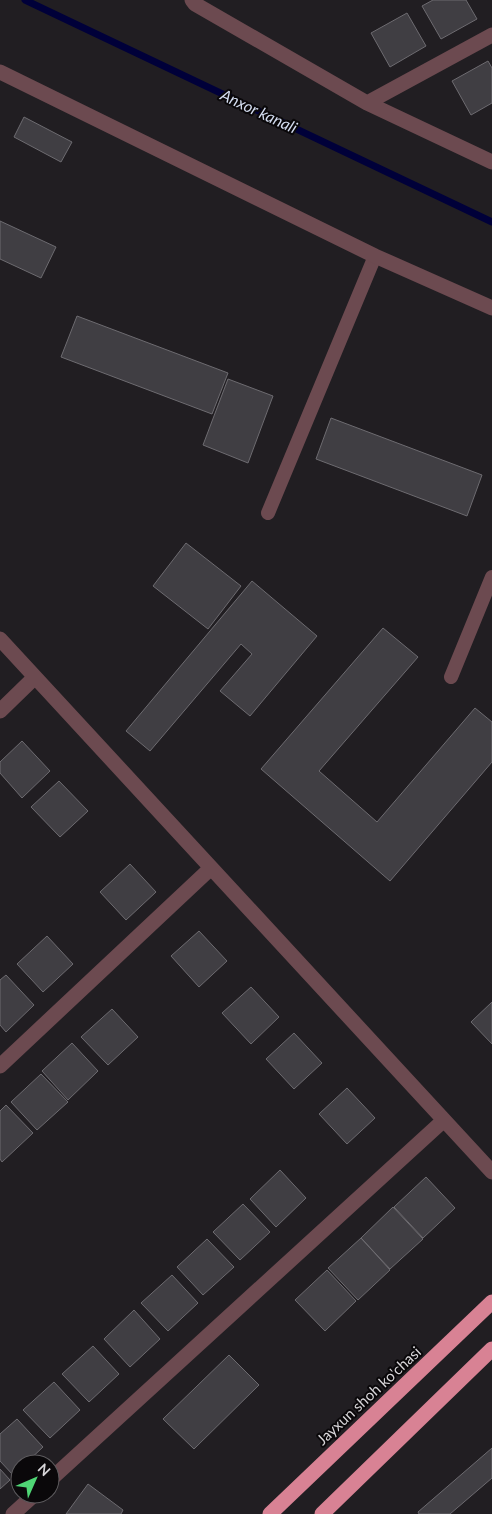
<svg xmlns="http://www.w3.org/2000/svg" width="492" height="1514" font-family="Lato,sans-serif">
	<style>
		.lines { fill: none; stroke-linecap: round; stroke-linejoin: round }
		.stream { stroke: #000039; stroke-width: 7 }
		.building { fill: #403e43; stroke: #6d6b70 }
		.lane { stroke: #6c4a50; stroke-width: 14 }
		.street { stroke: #6c4a50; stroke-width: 15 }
		.highway { stroke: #d88294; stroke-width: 15 }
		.labels { text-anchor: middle; stroke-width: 4; stroke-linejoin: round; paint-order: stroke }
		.street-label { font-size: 15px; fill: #d8d6d9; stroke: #0a080a }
		.water-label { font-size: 16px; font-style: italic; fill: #d3dcef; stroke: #0a080a }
	</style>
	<rect width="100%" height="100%" fill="#211e22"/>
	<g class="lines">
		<path class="stream" d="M25,0L492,222"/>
	</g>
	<path class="building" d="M433,0H466L477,19L441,39L422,6Z
		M407,13L426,46L390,67L371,33Z
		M488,61L492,68V103L471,115L452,81Z
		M24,117L72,142L61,162L14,137Z
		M0,221L56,247L41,278L0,259Z
		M77,316L228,373L212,414L61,357Z
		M228,379L273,396L248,463L203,445Z
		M331,418L482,475L467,516L316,459Z
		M186,543L241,586L208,629L153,586Z
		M252,581L317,636L250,716L220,691L252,654L241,644L150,751L126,731Z
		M383,628L418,657L319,771L377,822L475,708L492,722V762L390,881L261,769Z
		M22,741L50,771L22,798L0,773V762Z
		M59,781L88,811L60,837L31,807Z
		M130,864L156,892L126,920L100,892Z
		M199,931L227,961L199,987L171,956Z
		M47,936L73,964L43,992L17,964Z
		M6,975L34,1005L6,1032L0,1025V980Z
		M251,987L279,1017L251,1044L222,1013Z
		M492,1002V1044L471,1022Z
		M112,1009L138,1037L108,1065L81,1037Z
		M294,1033L322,1063L294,1089L266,1059Z
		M72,1043L98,1071L68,1100L42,1071Z
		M41,1074L68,1102L37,1130L11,1102Z
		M347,1088L375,1118L347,1144L319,1114Z
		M6,1105L33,1133L2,1162L0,1159V1111Z
		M280,1170L306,1198L276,1227L250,1199Z
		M426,1177L455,1208L423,1238L394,1207Z
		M243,1204L270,1232L240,1260L213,1232Z
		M393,1207L423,1239L390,1269L361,1238Z
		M361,1238L390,1270L358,1300L328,1268Z
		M207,1239L234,1267L203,1295L177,1267Z
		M327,1270L356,1301L325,1331L295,1300Z
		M172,1275L198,1303L168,1331L141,1303Z
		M134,1310L160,1339L130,1367L104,1339Z
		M93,1346L119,1374L89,1402L62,1374Z
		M229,1355L259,1385L194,1449L163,1419Z
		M54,1382L80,1410L50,1438L23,1410Z
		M17,1419L43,1447L25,1464H20V1469L13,1475L0,1461V1434Z
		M492,1448V1478L450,1514H419L418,1512Z
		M0,1469L10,1480L0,1489Z
		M88,1484L123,1510L121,1514H66Z"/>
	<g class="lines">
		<path class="lane" d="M268,513L375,256
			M451,677L492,577"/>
		<path class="street" d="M192,0L195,4L367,103L492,162
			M0,72L375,256L492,308
			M367,103L492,35
			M0,639L492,1172
			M0,711L35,677
			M0,1066L211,868
			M50,1480L444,1120
			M13,1514L35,1494"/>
		<path class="highway" d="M270,1514L492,1302
			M322,1514L492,1349"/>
	</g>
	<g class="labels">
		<g class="street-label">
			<text transform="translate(369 1396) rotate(-43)" y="5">Jayxun shoh ko'chasi</text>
		</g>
		<g class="water-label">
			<text transform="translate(259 111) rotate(25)" y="6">Anxor kanali</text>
		</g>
	</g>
	<g transform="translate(35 1479) rotate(45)"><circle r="24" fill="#0a080a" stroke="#5c5a5d"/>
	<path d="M0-4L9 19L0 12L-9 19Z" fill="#4fd675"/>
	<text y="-8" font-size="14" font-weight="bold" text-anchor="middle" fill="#d8d6d9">N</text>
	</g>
</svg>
